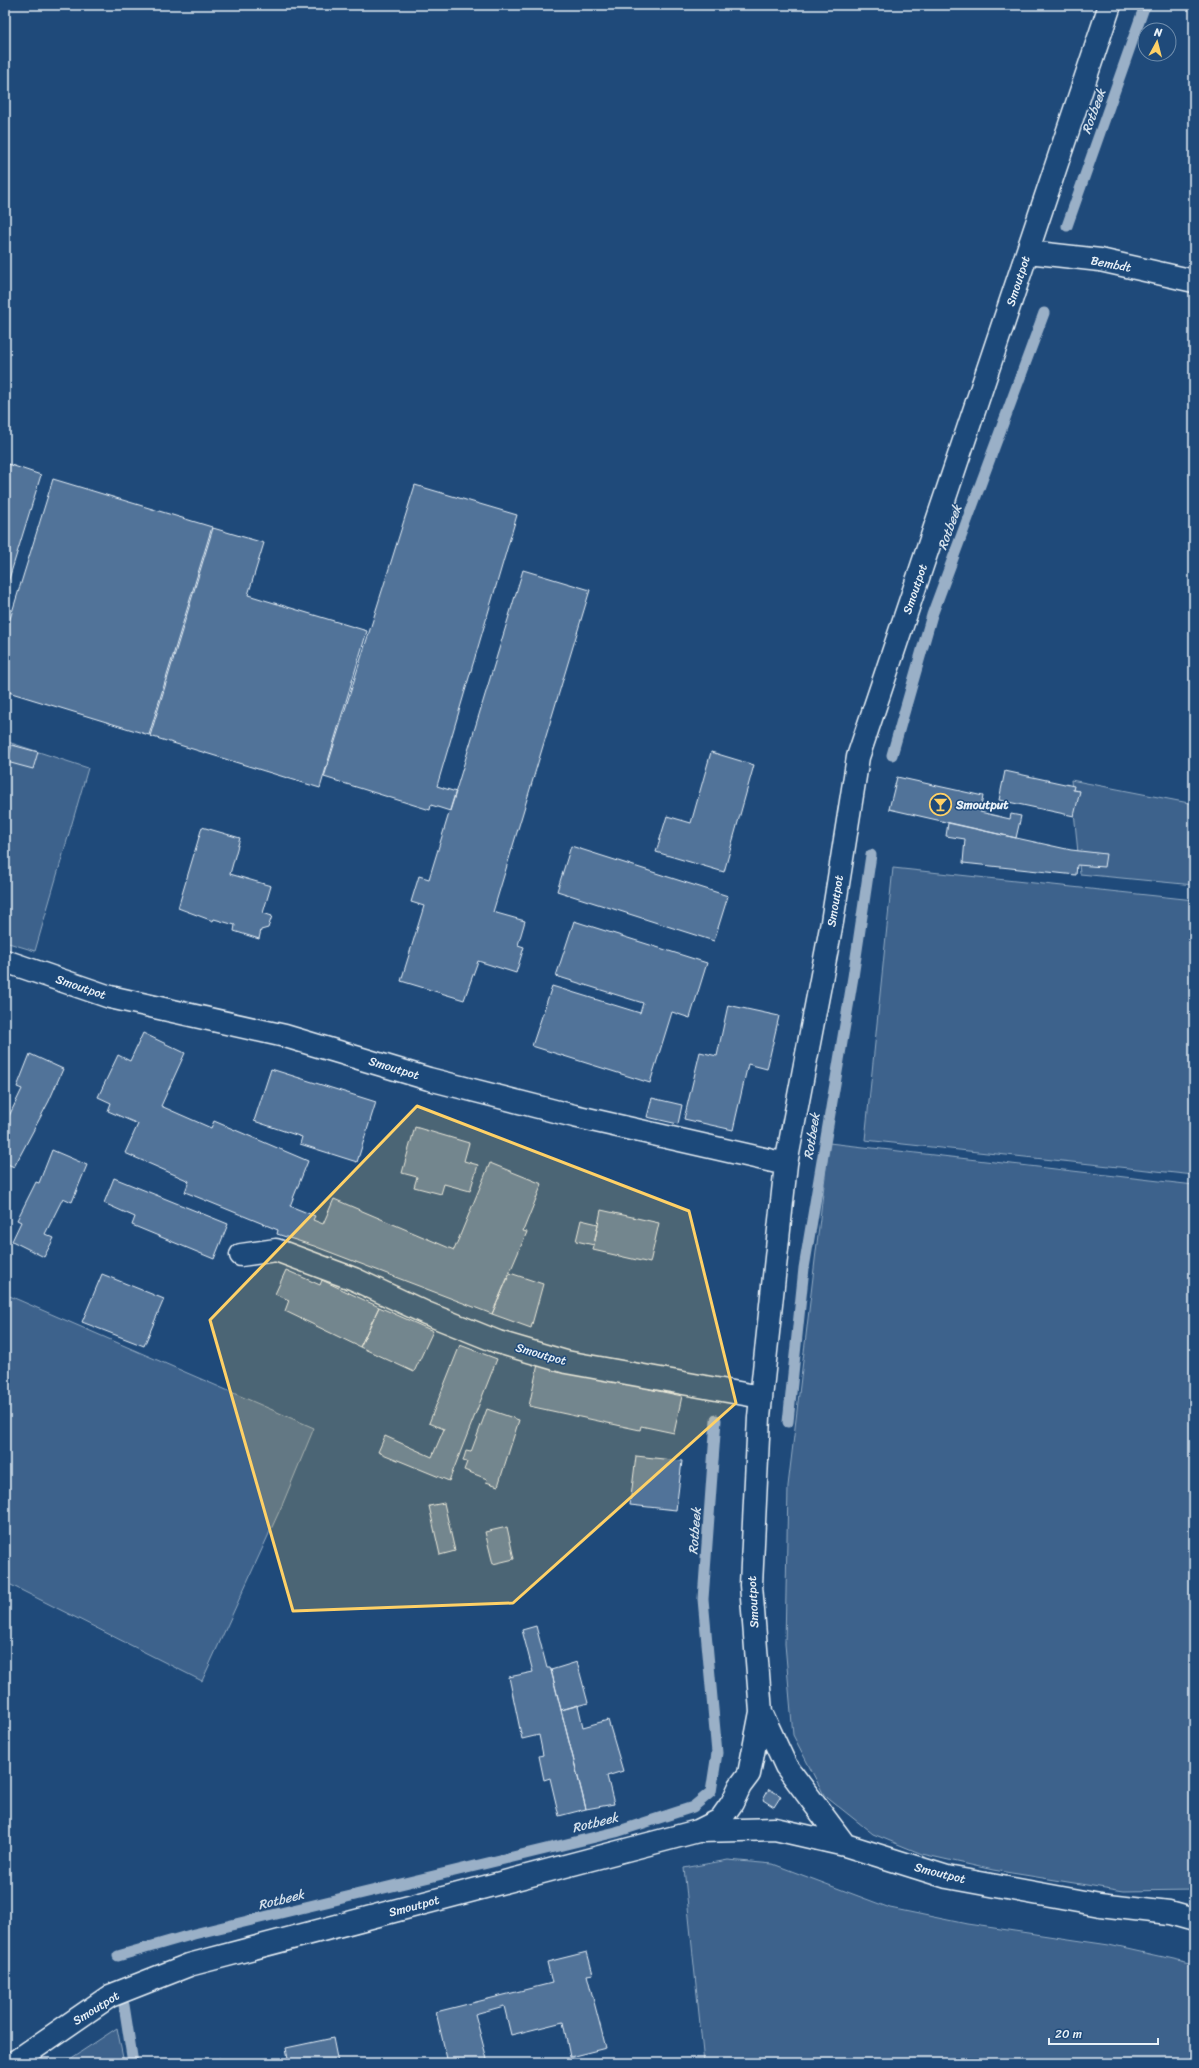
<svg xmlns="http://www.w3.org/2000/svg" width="1199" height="2068" font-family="Sriracha,sans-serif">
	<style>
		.green { fill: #3c628c; stroke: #92aac2 }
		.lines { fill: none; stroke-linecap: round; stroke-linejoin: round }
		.stream { stroke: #9ab0c7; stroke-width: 11 }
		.building { fill: #517399; stroke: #e8f1f8 }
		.street-casing { stroke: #e8f1f8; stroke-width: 25 }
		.street { stroke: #1f4a7a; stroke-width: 22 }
		.marked { fill: #ffd166; fill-opacity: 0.2; stroke: #ffd166; stroke-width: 3; stroke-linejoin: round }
		.labels { text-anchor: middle; stroke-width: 3; stroke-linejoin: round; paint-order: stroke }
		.street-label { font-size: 12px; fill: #e8f1f8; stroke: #1f4a7a }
		.poi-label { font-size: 12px; font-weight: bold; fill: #e8f1f8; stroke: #1f4a7a; text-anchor: start }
		.water-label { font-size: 13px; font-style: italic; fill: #d4e1ec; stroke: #1f4a7a }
	</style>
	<rect width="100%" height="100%" fill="#1f4a7a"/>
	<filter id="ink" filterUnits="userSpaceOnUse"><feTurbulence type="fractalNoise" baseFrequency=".025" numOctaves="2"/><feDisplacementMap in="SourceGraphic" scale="8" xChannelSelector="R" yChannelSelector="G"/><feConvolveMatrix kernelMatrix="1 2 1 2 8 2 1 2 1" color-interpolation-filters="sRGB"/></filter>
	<g filter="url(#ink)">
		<path class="green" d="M5,741L88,768L35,951L5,942Z
			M1071,780L1194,804V885L1080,874Z
			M893,868L1194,900V1175L865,1140Z
			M829,1143L1194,1185V1890L1124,1891L993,1870L922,1854L873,1834L824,1795L793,1735L785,1644L788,1486Z
			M5,1294L314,1428L283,1503L202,1681L5,1582Z
			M728,1860L773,1864L890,1908L967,1924L1109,1945L1194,1964V2063H704L684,1868Z
			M117,2028L124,2063H64Z"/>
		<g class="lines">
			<path class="stream" d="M1067,226L1145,5
				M892,755L932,615L1044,313
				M788,1422L804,1268L853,977L871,855
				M118,1956L194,1934L616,1832L693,1807L711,1792L717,1753L703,1599L716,1420
				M124,2005L133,2063"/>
		</g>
		<path class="building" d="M5,463L41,475L5,592Z
			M53,479L212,527L149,735L5,691V635Z
			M415,485L517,515L437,786L456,792L450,811L431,805L430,810L324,777Z
			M213,528L264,543L248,595L367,631L320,788L150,736Z
			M523,570L590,590L493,912L525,921L518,945L524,947L516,973L478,961L464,1000L401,981L424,906L411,902L419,876L429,879Z
			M12,745L38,752L33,769L7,762Z
			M711,752L754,765L724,872L656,852L667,816L691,823Z
			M1005,771L1074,786L1073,790L1080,791L1074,816L999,800Z
			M897,777L983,796L980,812L1010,819L1011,814L1021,816L1016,838L889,809Z
			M948,823L1071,850L1106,854L1104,867L1077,865L1076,875L963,863L965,839L946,836Z
			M202,827L240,838L230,874L271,886L263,913L272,916L268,928L261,930L259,939L234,931L235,925L214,919L213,921L178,908Z
			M571,846L728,896L714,941L557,891Z
			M574,921L707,963L690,1018L672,1012L650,1083L532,1046L552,986L640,1013L643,1003L556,976Z
			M728,1005L779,1016L767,1069L748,1064L733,1130L684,1119L700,1052L717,1056Z
			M143,1033L185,1053L161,1106L211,1128L214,1121L308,1161L290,1206L315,1216L313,1220L323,1224L334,1199L454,1250L490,1163L542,1184L523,1231L527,1232L492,1314L314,1246L277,1234L278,1230L185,1192L189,1181L125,1153L138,1124L108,1111L111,1103L98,1097L118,1055L130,1061Z
			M30,1054L63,1069L49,1101L14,1167L5,1163V1115L9,1116L22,1089L17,1087Z
			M271,1069L376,1102L357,1162L300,1144L302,1137L254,1121Z
			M652,1098L682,1105L678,1124L647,1117Z
			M415,1127L469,1143L464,1161L478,1165L470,1191L444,1184L441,1194L414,1187L417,1177L402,1173Z
			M52,1150L87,1165L72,1202L63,1198L45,1234L54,1238L44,1257L12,1241L21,1222L17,1220L36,1182L39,1183Z
			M114,1178L228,1224L214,1259L132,1225L135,1217L104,1203Z
			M601,1210L659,1223L650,1263L593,1250Z
			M581,1220L598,1224L594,1245L576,1241Z
			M286,1270L320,1285L322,1280L379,1307L360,1347L285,1311L289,1300L275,1294Z
			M510,1273L543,1284L531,1328L492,1314Z
			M102,1274L164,1299L144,1346L82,1322Z
			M379,1307L433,1331L414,1372L360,1347Z
			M460,1345L497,1359L449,1481L378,1452L385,1436L432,1457L444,1429L429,1423Z
			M538,1364L649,1386V1389L682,1396L674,1433L641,1426L640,1430L529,1406Z
			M487,1409L519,1420L498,1486L486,1482L487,1479L464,1470L467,1462L463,1461L466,1451L471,1452Z
			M636,1456L682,1461L676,1510L630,1505Z
			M444,1503L455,1551L440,1555L429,1506Z
			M507,1527L514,1559L493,1564L485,1532Z
			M536,1626L547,1668H550L551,1670L586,1809L559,1816L550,1778L544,1780L539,1756L543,1755L539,1735L522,1739L509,1677L533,1672L522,1630Z
			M577,1662L588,1703L561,1710L551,1670Z
			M578,1705L583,1727L608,1720L623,1771L607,1776L614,1804L586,1809L561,1710Z
			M769,1789L781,1796L774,1807L763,1800Z
			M587,1952L593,1974L587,1975L606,2048L570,2057L563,2022L511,2035L504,2006L475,2014L488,2063H448L436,2012L552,1983L547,1962Z
			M333,2038L338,2063H289L286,2048Z
			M220,2058L222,2063H201Z"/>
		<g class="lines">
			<defs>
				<path id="street" d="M1028,252L1100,260L1194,281
					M5,961L110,997L285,1036L429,1079L574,1116L786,1164
					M241,1255L276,1250L354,1279L426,1313L498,1342L566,1362L761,1397
					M761,1712L786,1766L845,1845
					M701,1831L775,1829L845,1845L947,1877L1100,1905L1169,1913L1194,1920
					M13,2063L110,1996L189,1965L698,1831L720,1820L732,1803L740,1786L749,1774L761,1712L751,1585L759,1417L786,1164L832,922L858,757L1110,5"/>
			</defs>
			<use href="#street" class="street-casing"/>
			<use href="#street" class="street"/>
		</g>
	</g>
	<path class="marked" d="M417,1106L689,1211L736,1403L513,1603L293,1611L210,1320Z"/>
	<defs>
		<symbol id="bar-ring" viewBox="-11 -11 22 22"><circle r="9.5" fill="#1f4a7a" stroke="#ffd166" stroke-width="1.5"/><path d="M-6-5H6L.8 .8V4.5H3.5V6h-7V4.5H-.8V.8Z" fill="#ffd166"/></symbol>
	</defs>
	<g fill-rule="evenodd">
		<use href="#bar-ring" x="928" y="792" width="25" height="25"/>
	</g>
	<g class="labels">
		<g class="street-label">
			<text transform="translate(1111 264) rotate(11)" y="4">Bembdt</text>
			<text transform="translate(1018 281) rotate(-72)" y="4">Smoutpot</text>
			<text transform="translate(915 589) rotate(-71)" y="4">Smoutpot</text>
			<text transform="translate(835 901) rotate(-81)" y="4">Smoutpot</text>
			<text transform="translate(81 987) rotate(19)" y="4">Smoutpot</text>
			<text transform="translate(394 1068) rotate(17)" y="4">Smoutpot</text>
			<text transform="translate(541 1354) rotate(16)" y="4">Smoutpot</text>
			<text transform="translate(753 1602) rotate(-93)" y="4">Smoutpot</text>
			<text transform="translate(940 1873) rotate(14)" y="4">Smoutpot</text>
			<text transform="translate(414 1906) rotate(-15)" y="4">Smoutpot</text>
			<text transform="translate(96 2008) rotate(-32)" y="4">Smoutpot</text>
		</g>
		<g class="poi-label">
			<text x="956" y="809">Smoutput</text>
		</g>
		<g class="water-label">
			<text transform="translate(1093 111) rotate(-70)" y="5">Rotbeek</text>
			<text transform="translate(949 527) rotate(-70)" y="5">Rotbeek</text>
			<text transform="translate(811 1136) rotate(-81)" y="5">Rotbeek</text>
			<text transform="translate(694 1531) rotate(-86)" y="5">Rotbeek</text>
			<text transform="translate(595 1822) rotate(-14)" y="5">Rotbeek</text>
			<text transform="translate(281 1899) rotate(-14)" y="5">Rotbeek</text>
		</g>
	</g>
	<rect width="1199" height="2068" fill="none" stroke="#1f4a7a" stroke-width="20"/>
	<rect x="10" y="10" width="1179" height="2048" fill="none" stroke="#e8f1f8" stroke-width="1.5" filter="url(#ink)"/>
	<g transform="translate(1157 42) rotate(7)"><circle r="19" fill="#1f4a7a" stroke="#6f8dac"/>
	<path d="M0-3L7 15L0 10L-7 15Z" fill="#ffd166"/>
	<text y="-6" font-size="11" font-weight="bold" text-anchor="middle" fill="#e8f1f8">N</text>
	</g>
	<path d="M1049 2038v6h109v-6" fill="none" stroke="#e8f1f8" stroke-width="2"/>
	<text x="1055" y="2038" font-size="12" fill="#e8f1f8" stroke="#1f4a7a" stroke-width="3" paint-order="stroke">20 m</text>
</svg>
